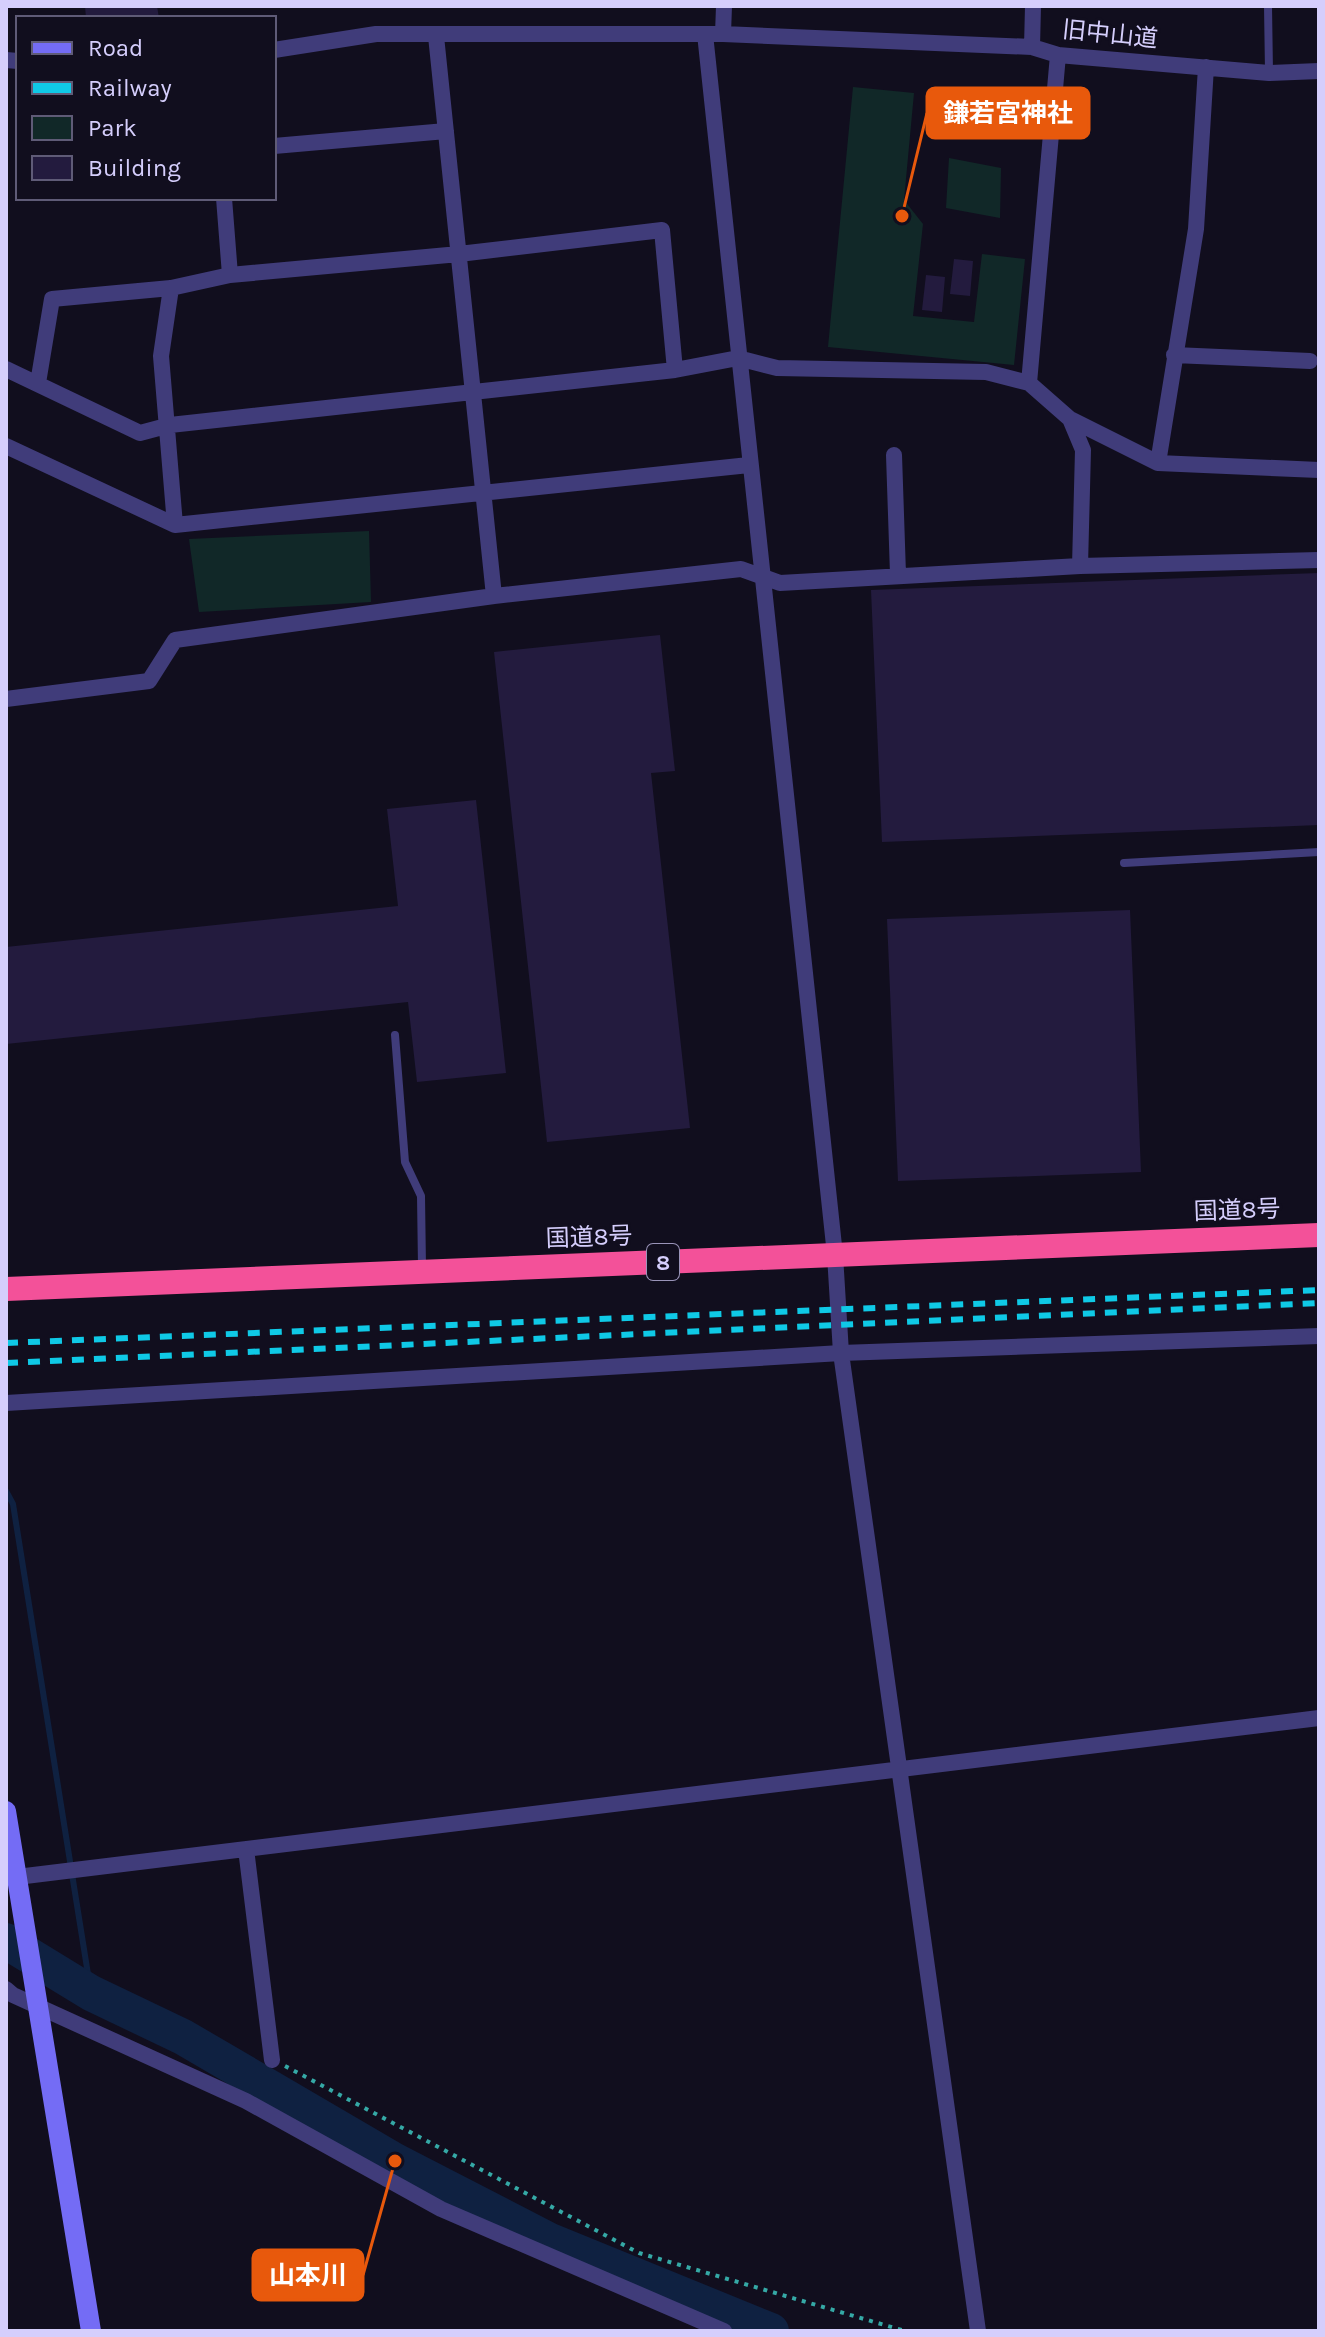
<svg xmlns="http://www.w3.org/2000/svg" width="1325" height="2337" font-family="Karla,'Noto Sans JP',sans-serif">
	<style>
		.green { fill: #112828 }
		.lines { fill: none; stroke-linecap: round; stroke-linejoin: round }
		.stream { stroke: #0f2141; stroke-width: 6 }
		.river { stroke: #0f2141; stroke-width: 36 }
		.building { fill: #231b3e }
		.path { stroke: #35a9a6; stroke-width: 4; stroke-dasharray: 4 6; stroke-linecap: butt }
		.lane { stroke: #403c7a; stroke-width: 8 }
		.street { stroke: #403c7a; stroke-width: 16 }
		.secondary { stroke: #746cf5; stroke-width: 20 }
		.highway { stroke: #f35199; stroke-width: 24 }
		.rail { stroke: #0fc9e6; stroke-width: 6; stroke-dasharray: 12 10; stroke-linecap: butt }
		.labels { text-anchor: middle; stroke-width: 6; stroke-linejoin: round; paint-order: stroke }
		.shield { fill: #110e1e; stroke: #9a94b9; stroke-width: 2 }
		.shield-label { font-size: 22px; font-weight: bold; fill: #d5cefc }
		.street-label { font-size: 24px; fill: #d5cefc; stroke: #110e1e }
		.leader { fill: none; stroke: #e8590c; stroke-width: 3 }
		.callout-dot { fill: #e8590c; stroke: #110e1e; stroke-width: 3 }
		.callout { fill: #e8590c; stroke: #e8590c; stroke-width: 3 }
		.callout-label { font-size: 26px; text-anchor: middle; font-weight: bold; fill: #fff }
	</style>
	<rect width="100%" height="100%" fill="#110e1e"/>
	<path class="green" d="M853,87L914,93L904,200L923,224L913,316L974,322L982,254L1025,259L1014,365L828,347Z
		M949,158L1001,168L1000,218L946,208Z
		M369,531L371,602L199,612L189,539Z"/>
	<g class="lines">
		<path class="stream" d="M6,1491L13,1504L91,1993"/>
		<path class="river" d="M6,1941L91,1993L183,2037L395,2161L550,2241L771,2331"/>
	</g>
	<path class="building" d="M85,6H157L159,18H86Z
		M954,259L973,261L970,296L950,294Z
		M926,275L945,277L942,312L922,310Z
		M1319,573V825L882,842L871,590Z
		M660,635L675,771L651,773L690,1128L547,1142L494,652Z
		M476,800L506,1073L417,1082L408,1002L6,1044V947L398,906L387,809Z
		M1130,910L1141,1172L898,1181L887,919Z"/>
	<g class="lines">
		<path class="path" d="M285,2066L639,2253L905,2331"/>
		<path class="lane" d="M1268,6L1269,72
			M1124,863L1319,852
			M395,1035L405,1162L421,1196L422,1267"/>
		<path class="street" d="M705,34L835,1255L841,1353L978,2331
			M723,34L724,6
			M436,36L494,596
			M1032,47L1033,6
			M274,50L376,34H723L1032,47L1058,55L1269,73L1319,71
			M6,60L18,61
			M274,146L446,131
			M224,198L230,275
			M1174,355L1310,361
			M6,369L140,433L170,425L675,370L738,358L777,368L986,372L1029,383L1070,419L1158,463L1319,470
			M38,383L52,299L171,288L230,275L459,254L662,230L675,370
			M1029,383L1058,55
			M1070,419L1083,450L1080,566
			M6,446L175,525L161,356L171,288
			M894,455L898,574
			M1158,463L1196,229L1206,67
			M175,525L749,465
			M6,699L149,681L175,640L494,596L741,569L780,583L1080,566L1319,560
			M6,1403L841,1353L1319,1336
			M246,1849L272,2060
			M17,1877L1319,1718
			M6,1989L13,1995L246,2101L441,2209L724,2331"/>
		<path class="secondary" d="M6,1811L91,2331"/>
		<path class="highway" d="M6,1289L1319,1235"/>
		<path class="rail" d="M6,1343L1319,1290
			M6,1363L1319,1303"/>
	</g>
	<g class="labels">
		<rect class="shield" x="647" y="1244" width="32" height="36" rx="6"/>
		<g class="shield-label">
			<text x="663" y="1270">8</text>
		</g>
		<g class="street-label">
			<text transform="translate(1110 34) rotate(6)" y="8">旧中山道</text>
			<text transform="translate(1237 1210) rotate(-2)" y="8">国道8号</text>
			<text transform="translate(589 1237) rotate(-2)" y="8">国道8号</text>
		</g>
	</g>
	<path class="leader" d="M902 216L927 113M395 2161L363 2275"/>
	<g class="callout-dot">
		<circle cx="902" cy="216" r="8"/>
		<circle cx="395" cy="2161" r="8"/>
	</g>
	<g class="callout">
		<rect x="927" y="88" width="162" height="50" rx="8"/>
		<rect x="253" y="2250" width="110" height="50" rx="8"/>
	</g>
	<g class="callout-label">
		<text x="1008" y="122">鎌若宮神社</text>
		<text x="308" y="2284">山本川</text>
	</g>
	<rect width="1325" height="2337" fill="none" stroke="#d5cefc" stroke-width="16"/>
	<rect x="16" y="16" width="260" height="184" fill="#110e1e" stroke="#5f5b77" stroke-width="2"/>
	<rect x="32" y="42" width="40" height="12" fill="#746cf5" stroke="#5f5b77" stroke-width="2"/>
	<text x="88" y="56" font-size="24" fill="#d5cefc">Road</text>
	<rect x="32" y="82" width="40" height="12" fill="#0fc9e6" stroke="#5f5b77" stroke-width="2"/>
	<text x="88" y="96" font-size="24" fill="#d5cefc">Railway</text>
	<rect x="32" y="116" width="40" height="24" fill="#112828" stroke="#5f5b77" stroke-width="2"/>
	<text x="88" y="136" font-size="24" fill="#d5cefc">Park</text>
	<rect x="32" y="156" width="40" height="24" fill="#231b3e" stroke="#5f5b77" stroke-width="2"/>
	<text x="88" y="176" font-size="24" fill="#d5cefc">Building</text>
</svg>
